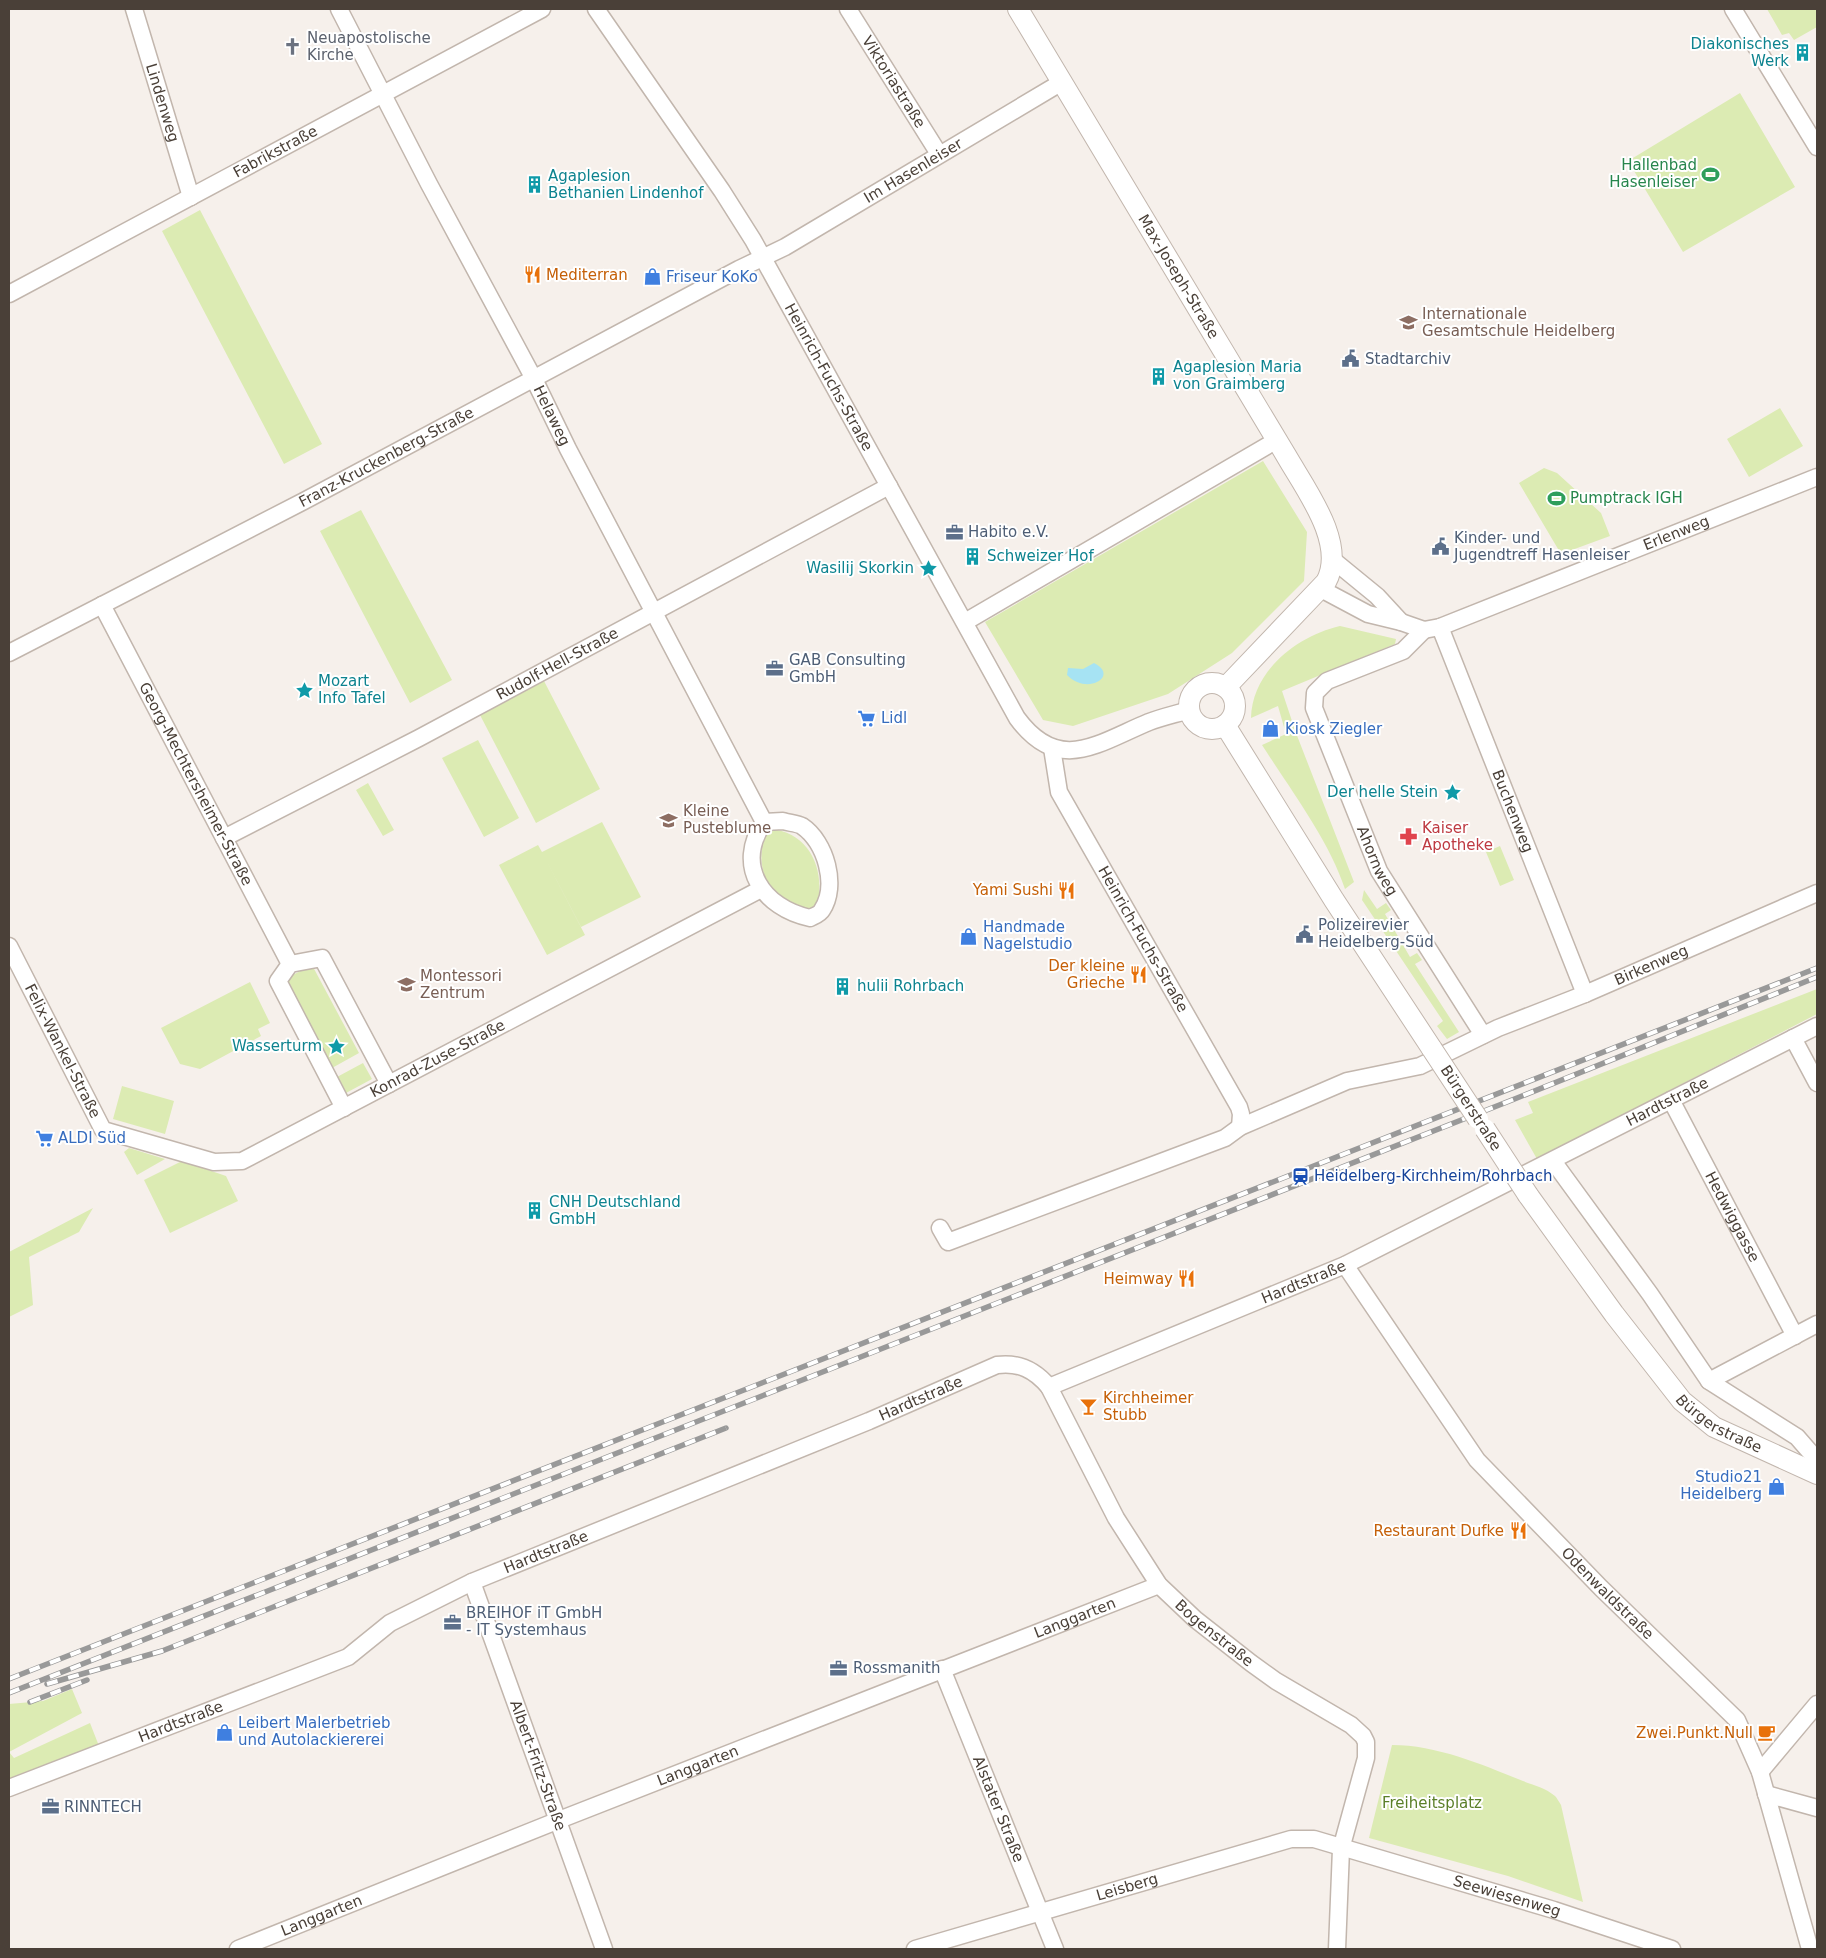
<svg xmlns="http://www.w3.org/2000/svg" width="1826" height="1958" font-family="'DejaVu Sans',sans-serif">
	<style>
		.green { fill: #dcebb3 }
		.water { fill: #a6e3f3 }
		.lines { fill: none; stroke-linecap: round; stroke-linejoin: round }
		.minor-casing { stroke: #c2b6ad; stroke-width: 19 }
		.tertiary-casing { stroke: #c2b6ad; stroke-width: 22 }
		.minor { stroke: #fff; stroke-width: 16 }
		.tertiary { stroke: #fff; stroke-width: 20 }
		.rail-casing { stroke: #999; stroke-width: 5.5 }
		.rail { stroke: #fff; stroke-width: 4; stroke-dasharray: 11; stroke-linecap: butt }
		.tertiary-bridge-casing { stroke: #c2b6ad; stroke-width: 22; stroke-linecap: butt }
		.tertiary-bridge { stroke: #fff; stroke-width: 20 }
		.labels { text-anchor: middle; stroke-width: 4; stroke-linejoin: round; paint-order: stroke }
		.worship-label { font-size: 15px; fill: #5b616d; stroke: #fff; text-anchor: start }
		.culture-label { font-size: 15px; fill: #0d838f; stroke: #fff; text-anchor: start }
		.street-label { font-size: 15px; fill: #4a4038; stroke: #fff }
		.leisure-label { font-size: 15px; fill: #27864d; stroke: #fff; text-anchor: end }
		.food-label { font-size: 15px; fill: #c56008; stroke: #fff; text-anchor: end }
		.shop-label { font-size: 15px; fill: #366cbe; stroke: #fff; text-anchor: start }
		.education-label { font-size: 15px; fill: #785e54; stroke: #fff; text-anchor: start }
		.service-label { font-size: 15px; fill: #4e5e75; stroke: #fff; text-anchor: start }
		.health-label { font-size: 15px; fill: #be3a42; stroke: #fff; text-anchor: start }
		.transit-label { font-size: 15px; fill: #164399; stroke: #fff; text-anchor: start }
		.park-label { font-size: 15px; fill: #5a7f28; stroke: #fff }
	</style>
	<rect width="100%" height="100%" fill="#f6f0eb"/>
	<path class="green" d="M1767,9H1817V27L1794,40L1789,33L1782,35Z
		M1740,93L1795,187L1683,252L1628,161Z
		M200,210L322,444L284,464L162,231Z
		M1780,408L1803,446L1749,477L1727,439Z
		M1263,461L1307,532L1304,581L1232,653L1168,694L1073,726L1043,720L985,622Z
		M1544,468L1557,473L1601,513L1610,536L1561,554L1519,483Z
		M361,510L452,680L410,703L320,531Z
		M1340,626L1396,639L1395,644L1282,691L1296,733L1354,882L1345,889C1329,840 1290,789 1262,745L1286,734L1278,706L1251,718C1252,671 1297,636 1340,626Z
		M544,681L600,789L536,823L480,715Z
		M478,740L519,818L484,837L442,758Z
		M368,783L394,830L383,836L356,790Z
		M602,822L641,897L581,927L543,854L585,935L547,955L499,865L538,845L542,852Z
		M770,829C810,832 826,871 817,905L809,910C797,907 782,901 774,892C759,874 757,848 770,829Z
		M1500,846L1514,880L1500,886L1486,852Z
		M1364,890L1377,909L1386,903L1391,910L1385,914L1410,957L1417,953L1422,960L1415,964L1459,1032L1447,1039L1437,1026L1443,1021L1362,900Z
		M312,965L359,1053L332,1068L285,979Z
		M250,982L270,1023L258,1029L261,1036L200,1069L180,1064L161,1028Z
		M1817,989V1014L1537,1159L1515,1120L1533,1113L1528,1102Z
		M363,1063L372,1079L346,1093L337,1077Z
		M122,1086L174,1101L165,1134L113,1119Z
		M129,1148L165,1159L137,1175L124,1152Z
		M182,1161L226,1176L238,1201L170,1233L144,1180Z
		M93,1208L79,1232L29,1257L33,1305L9,1317V1252Z
		M72,1689L82,1713L9,1752L14,1758L90,1723L99,1746L9,1783V1704L43,1701Z
		M1392,1745C1437,1745 1483,1765 1523,1781C1533,1785 1546,1788 1555,1796C1557,1798 1559,1802 1561,1805L1583,1902L1508,1876L1369,1838Z"/>
	<path class="water" d="M1094,663C1120,676 1087,696 1067,675L1068,668L1083,669Z"/>
	<g class="lines">
		<defs>
			<g id="minor">
				<path id="s1" d="M134,9L191,197"/>
				<path id="s2" d="M339,9L429,184L534,379L568,449L764,822"/>
				<path id="s3" d="M596,9L722,191L753,240L1017,718C1059,775 1098,743 1149,722C1162,717 1176,714 1189,710"/>
				<path id="s4" d="M848,9L939,154"/>
				<path d="M1733,9L1817,147"/>
				<path id="s5" d="M9,294L542,9"/>
				<path d="M1333,560L1377,596L1401,622"/>
				<path id="s6" d="M1321,589L1368,614L1401,622L1424,630L1440,627L1817,477"/>
				<path id="s7" d="M102,605L290,964"/>
				<path d="M965,622L1277,440"/>
				<path id="s8" d="M1440,627L1585,994"/>
				<path id="s9" d="M1424,630L1403,651L1327,681L1315,693L1314,708L1379,871L1483,1035"/>
				<path id="s10" d="M9,653L304,501L739,269L785,247L1062,82"/>
				<path id="s11" d="M1052,748L1059,792L1239,1107L1241,1114L1240,1127"/>
				<path d="M783,821C789,823 797,823 802,826C826,842 838,886 822,910C820,914 814,916 810,918C763,908 734,866 764,822Z"/>
				<path id="s12" d="M224,838L419,738L889,486"/>
				<path id="s13" d="M9,946L103,1130L214,1162L242,1161L761,889"/>
				<path d="M1793,1038L1817,1083"/>
				<path id="s14" d="M1671,1100L1795,1336"/>
				<path d="M344,1108L278,981L290,964L322,958L389,1084"/>
				<path d="M1553,1161L1650,1294L1709,1381L1797,1437L1817,1460"/>
				<path id="s15" d="M940,1228L948,1242L1225,1138L1240,1127L1347,1081L1420,1066L1498,1028L1585,994L1817,893"/>
				<path id="s16" d="M1345,1265L1477,1460L1601,1588L1737,1720L1760,1772L1810,1949"/>
				<path d="M1709,1381L1817,1324"/>
				<path id="s17" d="M1049,1387L1116,1518L1159,1585L1195,1619L1251,1663L1276,1681L1351,1725L1363,1736L1366,1742V1758L1341,1849L1337,1949"/>
				<path id="s18" d="M472,1582L604,1949"/>
				<path id="s19" d="M942,1669L1055,1949"/>
				<path d="M1760,1772L1817,1704"/>
				<path id="s20" d="M9,1788L348,1657L390,1623L472,1582L869,1421L997,1365C1019,1362 1035,1370 1049,1387L1345,1265L1817,1026"/>
				<path d="M1766,1794L1817,1808"/>
				<path id="s21" d="M238,1949L559,1820L1159,1585"/>
				<path id="s22" d="M915,1949L1291,1839H1314L1554,1910L1672,1949"/>
			</g>
			<g id="tertiary">
				<path id="s23" d="M1018,9L1287,457C1306,490 1347,544 1326,582L1226,687"/>
				<circle cx="1212" cy="706" r="23"/>
				<path d="M1225,725L1334,900L1432,1049"/>
				<path id="s24" d="M1528,1195L1614,1314L1682,1401L1714,1427L1817,1474"/>
			</g>
		</defs>
		<use href="#minor" class="minor-casing"/>
		<use href="#tertiary" class="tertiary-casing"/>
		<use href="#minor" class="minor"/>
		<use href="#tertiary" class="tertiary"/>
		<defs>
			<path id="rail" d="M9,1679L1817,968
				M47,1684L162,1651L726,1428
				M9,1693L1512,1100L1817,977
				M30,1702L87,1680"/>
		</defs>
		<use href="#rail" class="rail-casing"/>
		<use href="#rail" class="rail"/>
		<defs>
			<path id="tertiary-bridge" d="M1432,1049L1478,1119
				M1485,1129L1528,1195"/>
		</defs>
		<use href="#tertiary-bridge" class="tertiary-bridge-casing"/>
		<use href="#tertiary-bridge" class="tertiary-bridge"/>
	</g>
	<defs>
		<symbol id="church-bare" viewBox="-9 -9 18 18"><path d="M-1.2-6h2.4v3.5h3.3v2.4h-3.3V6h-2.4V-.1h-3.3v-2.4h3.3Z" fill="#6b7280" stroke="#fff" stroke-width="2.5" paint-order="stroke"/></symbol>
		<symbol id="building-bare" viewBox="-9 -9 18 18"><path d="M-4-6H4V6H1V3H-1V6H-4ZM-2.5-4.3h1.7v1.8h-1.7ZM.8-4.3h1.7v1.8H.8ZM-2.5-1h1.7V.8h-1.7ZM.8-1h1.7V.8H.8Z" fill="#0f9aa8" stroke="#fff" stroke-width="2.5" paint-order="stroke"/></symbol>
		<symbol id="stadium-bare" viewBox="-9 -9 18 18"><path d="M0-5a6.5 5 0 1 0 0 10a6.5 5 0 1 0 0-10ZM-3.5-1.8h7v3.6h-7Z" fill="#2e9e5b" stroke="#fff" stroke-width="2.5" paint-order="stroke"/></symbol>
		<symbol id="restaurant-bare" viewBox="-9 -9 18 18"><path d="M-5-6h1v4h1v-4h1v4h1v-4h1v5L-1.5 .5V6h-2V.5L-5-1ZM5-6V6H3V1.5H1.5Q1.5-4 5-6Z" fill="#e8710a" stroke="#fff" stroke-width="2.5" paint-order="stroke"/></symbol>
		<symbol id="shop-bare" viewBox="-9 -9 18 18"><path d="M-5-2.5h2.3a2.7 3.5 0 0 1 5.4 0H5L5.5 6h-11ZM-1.5-2.5h3a1.5 2.3 0 0 0-3 0Z" fill="#3f7fe0" stroke="#fff" stroke-width="2.5" paint-order="stroke"/></symbol>
		<symbol id="school-bare" viewBox="-9 -9 18 18"><path d="M0-5L7-2L0 1L-7-2ZM-4 1L0 2.5L4 1V4Q0 6-4 4Z" fill="#8d6e63" stroke="#fff" stroke-width="2.5" paint-order="stroke"/></symbol>
		<symbol id="civic-bare" viewBox="-9 -9 18 18"><path d="M-.6-6.5H3V-4.5H.6V-3L4-1V1h2V6H-6V1h2V-1L-.6-3ZM-1.2 2.5V6h2.4V2.5Z" fill="#5c6f8a" stroke="#fff" stroke-width="2.5" paint-order="stroke"/></symbol>
		<symbol id="office-bare" viewBox="-9 -9 18 18"><path d="M-6-3h4V-5.5h4V-3h4V5H-6ZM-1-4.5V-3h2v-1.5ZM-6 0V1H6V0Z" fill="#5c6f8a" stroke="#fff" stroke-width="2.5" paint-order="stroke"/></symbol>
		<symbol id="sight-bare" viewBox="-9 -9 18 18"><path d="M0-6L1.8-2.2L6-1.7L2.9 1.2L3.7 5.4L0 3.3L-3.7 5.4L-2.9 1.2L-6-1.7L-1.8-2.2Z" fill="#0f9aa8" stroke="#fff" stroke-width="2.5" paint-order="stroke"/></symbol>
		<symbol id="supermarket-bare" viewBox="-9 -9 18 18"><path d="M-6-5.5h2.5l.6 2H6L4.5 2H-2.5L-4.4-4H-6ZM-1.5 3.2a1.3 1.3 0 1 0 .1 0ZM3 3.2a1.3 1.3 0 1 0 .1 0Z" fill="#3f7fe0" stroke="#fff" stroke-width="2.5" paint-order="stroke"/></symbol>
		<symbol id="pharmacy-bare" viewBox="-9 -9 18 18"><path d="M-2-6h4v4h4v4h-4v4h-4v-4h-4v-4h4Z" fill="#e0444e" stroke="#fff" stroke-width="2.5" paint-order="stroke"/></symbol>
		<symbol id="station-bare" viewBox="-9 -9 18 18"><path d="M-3-6H3Q5-6 5-4V2Q5 4 3 4L4.5 6H3L1.5 4h-3L-3 6H-4.5L-3 4Q-5 4-5 2V-4Q-5-6-3-6ZM-3.5-4v3h7v-3ZM-3.5 1v1.5H-2V1ZM2 1v1.5H3.5V1Z" fill="#1a4fb4" stroke="#fff" stroke-width="2.5" paint-order="stroke"/></symbol>
		<symbol id="bar-bare" viewBox="-9 -9 18 18"><path d="M-6-5H6L.8 .8V4.5H3.5V6h-7V4.5H-.8V.8Z" fill="#e8710a" stroke="#fff" stroke-width="2.5" paint-order="stroke"/></symbol>
		<symbol id="cafe-bare" viewBox="-9 -9 18 18"><path d="M-5.5-4.5H6V0H3Q3 3.5 0 3.5H-2.5Q-5.5 3.5-5.5 0ZM3-3.2v2h1.7v-2ZM-6 4.5H4V6H-6Z" fill="#e8710a" stroke="#fff" stroke-width="2.5" paint-order="stroke"/></symbol>
	</defs>
	<g fill-rule="evenodd">
		<use href="#church-bare" x="280" y="34" width="25" height="25"/>
		<use href="#building-bare" x="1790" y="40" width="25" height="25"/>
		<use href="#stadium-bare" x="1698" y="162" width="25" height="25"/>
		<use href="#building-bare" x="522" y="172" width="25" height="25"/>
		<use href="#restaurant-bare" x="520" y="262" width="25" height="25"/>
		<use href="#shop-bare" x="640" y="264" width="25" height="25"/>
		<use href="#school-bare" x="1396" y="310" width="25" height="25"/>
		<use href="#civic-bare" x="1338" y="346" width="25" height="25"/>
		<use href="#building-bare" x="1146" y="364" width="25" height="25"/>
		<use href="#stadium-bare" x="1544" y="486" width="25" height="25"/>
		<use href="#office-bare" x="942" y="520" width="25" height="25"/>
		<use href="#civic-bare" x="1428" y="534" width="25" height="25"/>
		<use href="#building-bare" x="960" y="544" width="25" height="25"/>
		<use href="#sight-bare" x="916" y="556" width="25" height="25"/>
		<use href="#office-bare" x="762" y="656" width="25" height="25"/>
		<use href="#sight-bare" x="292" y="678" width="25" height="25"/>
		<use href="#supermarket-bare" x="854" y="706" width="25" height="25"/>
		<use href="#shop-bare" x="1258" y="716" width="25" height="25"/>
		<use href="#sight-bare" x="1440" y="780" width="25" height="25"/>
		<use href="#school-bare" x="656" y="808" width="25" height="25"/>
		<use href="#pharmacy-bare" x="1396" y="824" width="25" height="25"/>
		<use href="#restaurant-bare" x="1054" y="878" width="25" height="25"/>
		<use href="#civic-bare" x="1292" y="922" width="25" height="25"/>
		<use href="#shop-bare" x="956" y="924" width="25" height="25"/>
		<use href="#restaurant-bare" x="1126" y="962" width="25" height="25"/>
		<use href="#school-bare" x="394" y="972" width="25" height="25"/>
		<use href="#building-bare" x="830" y="974" width="25" height="25"/>
		<use href="#sight-bare" x="324" y="1034" width="25" height="25"/>
		<use href="#supermarket-bare" x="32" y="1126" width="25" height="25"/>
		<use href="#station-bare" x="1288" y="1164" width="25" height="25"/>
		<use href="#building-bare" x="522" y="1198" width="25" height="25"/>
		<use href="#restaurant-bare" x="1174" y="1266" width="25" height="25"/>
		<use href="#bar-bare" x="1076" y="1394" width="25" height="25"/>
		<use href="#shop-bare" x="1764" y="1474" width="25" height="25"/>
		<use href="#restaurant-bare" x="1506" y="1518" width="25" height="25"/>
		<use href="#office-bare" x="440" y="1610" width="25" height="25"/>
		<use href="#office-bare" x="826" y="1656" width="25" height="25"/>
		<use href="#shop-bare" x="212" y="1720" width="25" height="25"/>
		<use href="#cafe-bare" x="1754" y="1720" width="25" height="25"/>
		<use href="#office-bare" x="38" y="1794" width="25" height="25"/>
	</g>
	<g class="labels">
		<g class="worship-label">
			<text x="307" y="43">Neuapostolische<tspan x="307" dy="17">Kirche</tspan></text>
		</g>
		<g class="culture-label">
			<text x="1789" y="49" text-anchor="end">Diakonisches<tspan x="1789" dy="17">Werk</tspan></text>
			<text x="548" y="181">Agaplesion<tspan x="548" dy="17">Bethanien Lindenhof</tspan></text>
			<text x="1173" y="372">Agaplesion Maria<tspan x="1173" dy="17">von Graimberg</tspan></text>
			<text x="987" y="561">Schweizer Hof</text>
			<text x="914" y="573" text-anchor="end">Wasilij Skorkin</text>
			<text x="318" y="686">Mozart<tspan x="318" dy="17">Info Tafel</tspan></text>
			<text x="1438" y="797" text-anchor="end">Der helle Stein</text>
			<text x="857" y="991">hulii Rohrbach</text>
			<text x="322" y="1051" text-anchor="end">Wasserturm</text>
			<text x="549" y="1207">CNH Deutschland<tspan x="549" dy="17">GmbH</tspan></text>
		</g>
		<g class="street-label">
			<text dy="5" stroke="none"><textPath href="#s4" startOffset="86">Viktoriastraße</textPath></text>
			<text dy="5" stroke="none"><textPath href="#s1" startOffset="98">Lindenweg</textPath></text>
			<text dy="5" stroke="none"><textPath href="#s5" startOffset="302">Fabrikstraße</textPath></text>
			<text dy="5" stroke="none"><textPath href="#s10" startOffset="1025">Im Hasenleiser</textPath></text>
			<text dy="5" stroke="none"><textPath href="#s23" startOffset="312">Max-Joseph-Straße</textPath></text>
			<text dy="5" stroke="none"><textPath href="#s3" startOffset="436">Heinrich-Fuchs-Straße</textPath></text>
			<text dy="5" stroke="none"><textPath href="#s2" startOffset="459">Helaweg</textPath></text>
			<text dy="5" stroke="none"><textPath href="#s10" startOffset="425">Franz-Kruckenberg-Straße</textPath></text>
			<text dy="5" stroke="none"><textPath href="#s6" startOffset="382">Erlenweg</textPath></text>
			<text dy="5" stroke="none"><textPath href="#s12" startOffset="376">Rudolf-Hell-Straße</textPath></text>
			<text dy="5" stroke="none"><textPath href="#s7" startOffset="202">Georg-Mechtersheimer-Straße</textPath></text>
			<text dy="5" stroke="none"><textPath href="#s8" startOffset="198">Buchenweg</textPath></text>
			<text dy="5" stroke="none"><textPath href="#s9" startOffset="309">Ahornweg</textPath></text>
			<text dy="5" stroke="none"><textPath href="#s11" startOffset="214">Heinrich-Fuchs-Straße</textPath></text>
			<text dy="5" stroke="none"><textPath href="#s15" startOffset="774">Birkenweg</textPath></text>
			<text dy="5" stroke="none"><textPath href="#s13" startOffset="118">Felix-Wankel-Straße</textPath></text>
			<text dy="5" stroke="none"><textPath href="#s13" startOffset="571">Konrad-Zuse-Straße</textPath></text>
			<text dy="5" stroke="none"><textPath href="#s20" startOffset="1818">Hardtstraße</textPath></text>
			<text transform="translate(1471 1108) rotate(57)" y="5">Bürgerstraße</text>
			<text dy="5" stroke="none"><textPath href="#s14" startOffset="132">Hedwiggasse</textPath></text>
			<text dy="5" stroke="none"><textPath href="#s20" startOffset="1412">Hardtstraße</textPath></text>
			<text dy="5" stroke="none"><textPath href="#s20" startOffset="994">Hardtstraße</textPath></text>
			<text dy="5" stroke="none"><textPath href="#s24" startOffset="301">Bürgerstraße</textPath></text>
			<text dy="5" stroke="none"><textPath href="#s20" startOffset="589">Hardtstraße</textPath></text>
			<text dy="5" stroke="none"><textPath href="#s16" startOffset="422">Odenwaldstraße</textPath></text>
			<text dy="5" stroke="none"><textPath href="#s21" startOffset="900">Langgarten</textPath></text>
			<text dy="5" stroke="none"><textPath href="#s17" startOffset="300">Bogenstraße</textPath></text>
			<text dy="5" stroke="none"><textPath href="#s20" startOffset="184">Hardtstraße</textPath></text>
			<text dy="5" stroke="none"><textPath href="#s18" startOffset="195">Albert-Fritz-Straße</textPath></text>
			<text dy="5" stroke="none"><textPath href="#s21" startOffset="495">Langgarten</textPath></text>
			<text dy="5" stroke="none"><textPath href="#s19" startOffset="151">Alstater Straße</textPath></text>
			<text dy="5" stroke="none"><textPath href="#s22" startOffset="221">Leisberg</textPath></text>
			<text dy="5" stroke="none"><textPath href="#s22" startOffset="616">Seewiesenweg</textPath></text>
			<text dy="5" stroke="none"><textPath href="#s21" startOffset="90">Langgarten</textPath></text>
		</g>
		<g class="leisure-label">
			<text x="1697" y="170">Hallenbad<tspan x="1697" dy="17">Hasenleiser</tspan></text>
			<text x="1570" y="503" text-anchor="start">Pumptrack IGH</text>
		</g>
		<g class="food-label">
			<text x="546" y="280" text-anchor="start">Mediterran</text>
			<text x="1053" y="895">Yami Sushi</text>
			<text x="1125" y="971">Der kleine<tspan x="1125" dy="17">Grieche</tspan></text>
			<text x="1173" y="1284">Heimway</text>
			<text x="1103" y="1403" text-anchor="start">Kirchheimer<tspan x="1103" dy="17">Stubb</tspan></text>
			<text x="1504" y="1536">Restaurant Dufke</text>
			<text x="1753" y="1738">Zwei.Punkt.Null</text>
		</g>
		<g class="shop-label">
			<text x="666" y="282">Friseur KoKo</text>
			<text x="881" y="723">Lidl</text>
			<text x="1285" y="734">Kiosk Ziegler</text>
			<text x="983" y="932">Handmade<tspan x="983" dy="17">Nagelstudio</tspan></text>
			<text x="58" y="1143">ALDI Süd</text>
			<text x="1762" y="1482" text-anchor="end">Studio21<tspan x="1762" dy="17">Heidelberg</tspan></text>
			<text x="238" y="1728">Leibert Malerbetrieb<tspan x="238" dy="17">und Autolackiererei</tspan></text>
		</g>
		<g class="education-label">
			<text x="1422" y="319">Internationale<tspan x="1422" dy="17">Gesamtschule Heidelberg</tspan></text>
			<text x="683" y="816">Kleine<tspan x="683" dy="17">Pusteblume</tspan></text>
			<text x="420" y="981">Montessori<tspan x="420" dy="17">Zentrum</tspan></text>
		</g>
		<g class="service-label">
			<text x="1365" y="364">Stadtarchiv</text>
			<text x="968" y="537">Habito e.V.</text>
			<text x="1454" y="543">Kinder- und<tspan x="1454" dy="17">Jugendtreff Hasenleiser</tspan></text>
			<text x="789" y="665">GAB Consulting<tspan x="789" dy="17">GmbH</tspan></text>
			<text x="1318" y="930">Polizeirevier<tspan x="1318" dy="17">Heidelberg-Süd</tspan></text>
			<text x="466" y="1618">BREIHOF iT GmbH<tspan x="466" dy="17">- IT Systemhaus</tspan></text>
			<text x="853" y="1673">Rossmanith</text>
			<text x="64" y="1812">RINNTECH</text>
		</g>
		<g class="health-label">
			<text x="1422" y="833">Kaiser<tspan x="1422" dy="17">Apotheke</tspan></text>
		</g>
		<g class="transit-label">
			<text x="1314" y="1181">Heidelberg-Kirchheim/Rohrbach</text>
		</g>
		<g class="park-label">
			<text x="1432" y="1808">Freiheitsplatz</text>
		</g>
	</g>
	<rect width="1826" height="1958" fill="none" stroke="#4a4038" stroke-width="20"/>
</svg>
